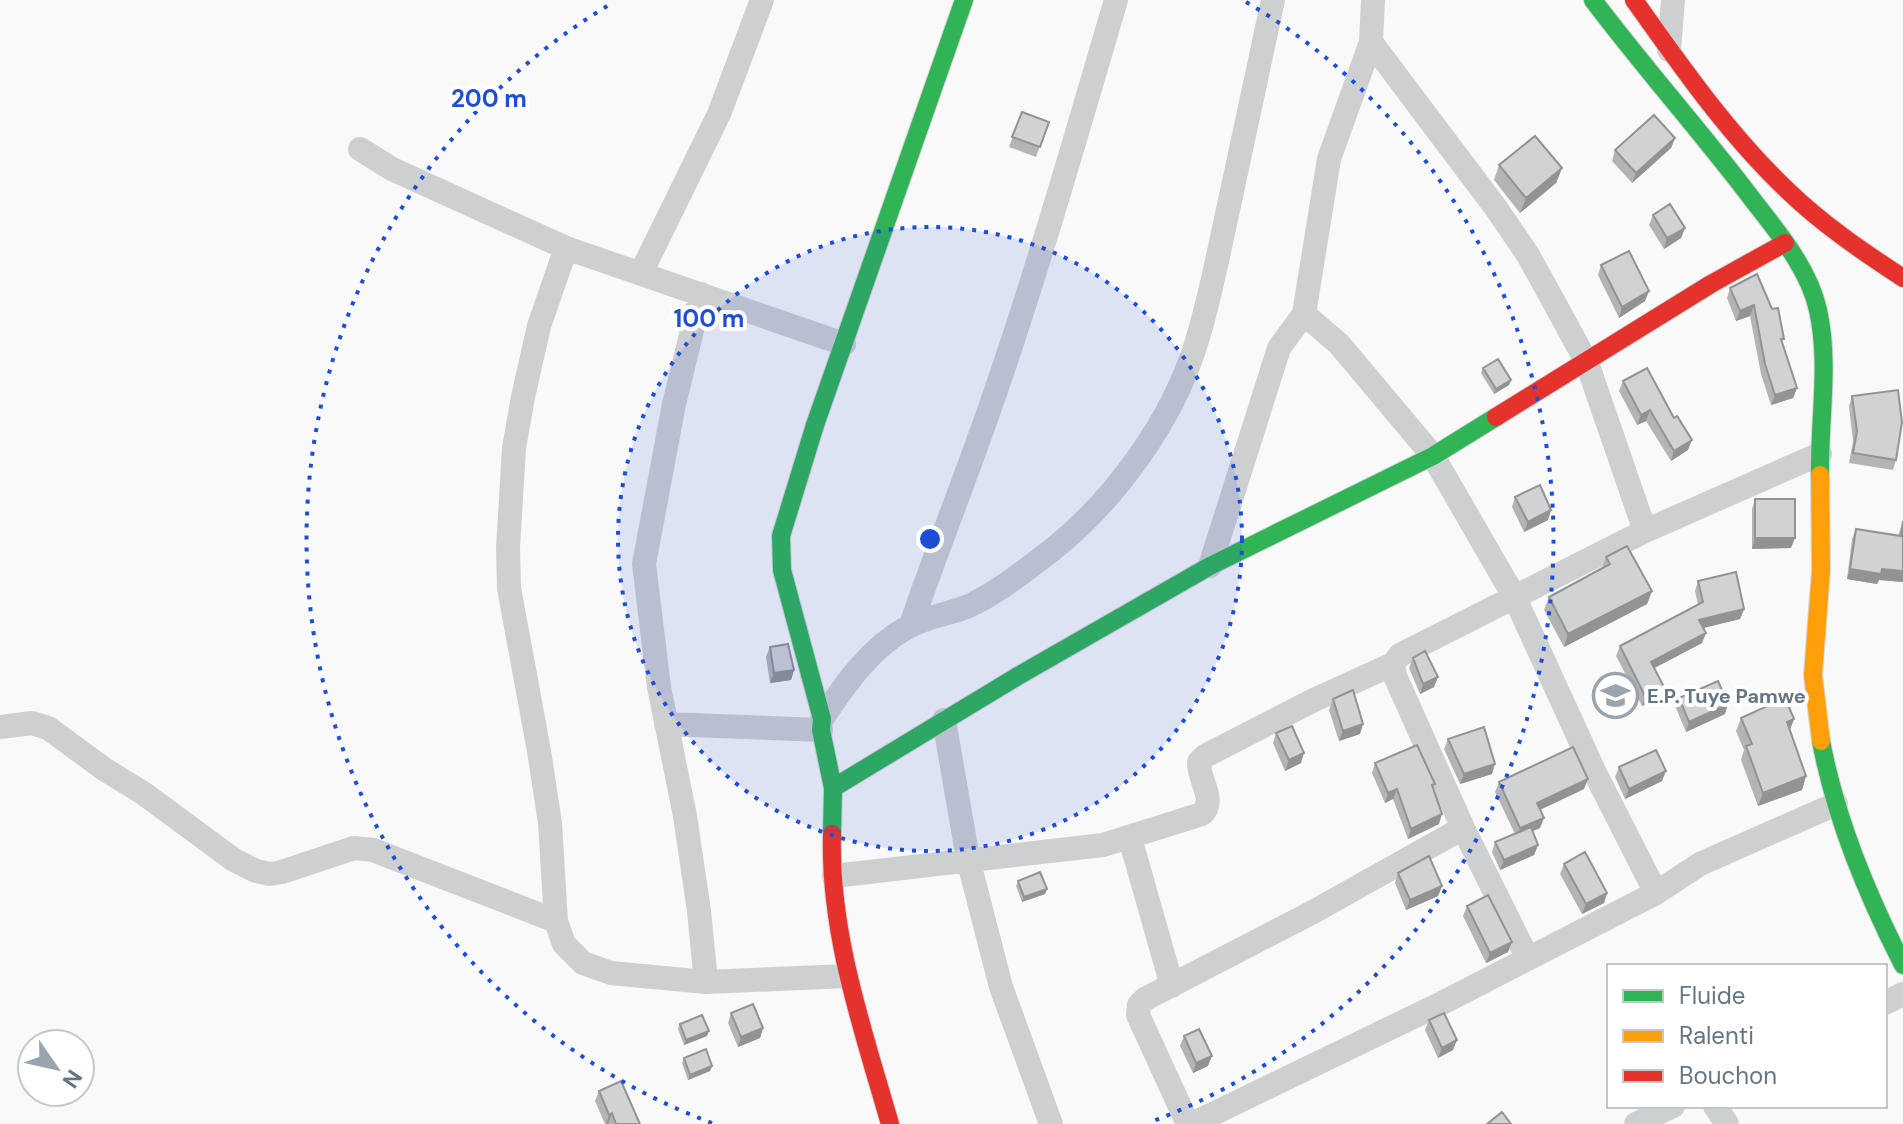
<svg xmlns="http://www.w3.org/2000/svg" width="1903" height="1124" font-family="'DM Sans',sans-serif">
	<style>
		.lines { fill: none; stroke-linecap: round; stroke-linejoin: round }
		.fast-casing { stroke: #d5d6d7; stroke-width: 20 }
		.slow-casing { stroke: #d5d6d7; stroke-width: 20 }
		.jam-casing { stroke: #d5d6d7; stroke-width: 20 }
		.street { stroke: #cecfd0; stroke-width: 24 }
		.fast { stroke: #30b455; stroke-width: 18 }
		.slow { stroke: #ff9f0a; stroke-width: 18 }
		.jam { stroke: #e5322d; stroke-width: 18 }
		.wall { fill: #b3b5b5 }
		.shaded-wall { fill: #929394 }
		.building { fill: #d0d2d3; stroke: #929394; stroke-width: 2 }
		.ring { fill: none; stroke: #1d4ed8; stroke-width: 4; stroke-dasharray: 4 8 }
		.labels { text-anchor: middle; stroke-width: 8; stroke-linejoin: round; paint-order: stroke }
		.poi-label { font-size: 20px; font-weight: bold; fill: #657683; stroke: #fff; text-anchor: start }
		.centre { fill: #1d4ed8; stroke: #fff; stroke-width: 4 }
		.ring-label { font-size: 24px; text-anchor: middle; font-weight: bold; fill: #1d4ed8; stroke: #fff; stroke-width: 8; stroke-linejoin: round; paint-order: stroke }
	</style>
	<rect width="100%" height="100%" fill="#f9f9f9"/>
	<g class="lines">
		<defs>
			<path id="fast" d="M1593,0C1642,65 1696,126 1746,191C1773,227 1808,265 1818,310C1830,364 1819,420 1820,475
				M1821,741C1836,820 1867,894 1903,965
				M833,788L1018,676L1210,566L1433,456L1496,417
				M832,834L833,788L821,730L822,719L782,570L781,536L815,425L964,0"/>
			<path id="slow" d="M1820,475L1821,570L1813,675L1821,741"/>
			<path id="jam" d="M1634,0C1681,66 1728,134 1787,190C1822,224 1862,251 1903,278
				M1496,417L1711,284L1785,243
				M832,834C829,933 863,1030 890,1124"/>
		</defs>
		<use href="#fast" class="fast-casing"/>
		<use href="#slow" class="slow-casing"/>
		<use href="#jam" class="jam-casing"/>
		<path class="street" d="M1371,42L1496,208L1528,255L1555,304L1587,363L1645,531
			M1669,50L1673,0
			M360,149L392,169L566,248L844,344
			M566,248L539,326L523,397L514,448L508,548L509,588L539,751L550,823L556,921L564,944L583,963L611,973L706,982L847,976
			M641,273L719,114L762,0
			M701,294L674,404L644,564L659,687L685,816L699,911L706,982
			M1304,314L1339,344L1433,456L1515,598L1595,773L1656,893
			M1210,566L1279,348L1304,314L1329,159L1371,42L1373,0
			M911,625C937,548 968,473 994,396C1039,266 1077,132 1116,0
			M822,719C845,684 871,647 908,627C928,616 951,614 971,605C1000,591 1027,569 1052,550C1115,500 1172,421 1196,344C1211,296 1220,245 1231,196C1245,131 1259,65 1273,0
			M944,720L968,859L1001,987L1051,1124
			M666,724L821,730
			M0,727L32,723L48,728L104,769L143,793L234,860L256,871L270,874L282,872L354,848L373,850L556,921
			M1130,838L1172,986
			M834,876L1103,845L1202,814C1217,800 1198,780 1199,762L1205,756L1312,701L1393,664
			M1527,957L1463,828L1395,676L1393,664L1400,655L1645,531L1820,454
			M1885,1003L1903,994
			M1715,1106L1727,1124
			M1188,1124L1138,1015L1139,1005L1145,999L1313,912L1463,828
			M1192,1124L1442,1003L1656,893L1700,864L1836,804
			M1636,1124L1673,1106"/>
		<use href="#fast" class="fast"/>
		<use href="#slow" class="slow"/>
		<use href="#jam" class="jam"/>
	</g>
	<path class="wall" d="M1022,112L1049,122L1036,157L1009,147Z
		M1675,138L1671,148L1632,183L1612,161L1615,150Z
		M1499,165L1562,168L1556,183L1520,213L1494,180Z
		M1653,215L1685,228L1681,238L1664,249L1649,225Z
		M1601,265L1645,301L1619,318L1598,275Z
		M1757,274L1782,343L1797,388L1793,398L1771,405L1761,374L1750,316L1736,321L1727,298L1730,288Z
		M1483,368L1511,380L1509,385L1494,394L1481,373Z
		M1623,381L1688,450L1671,461L1646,421L1637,425L1619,391Z
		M1852,396L1896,460L1893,470L1849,463L1853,441L1849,406Z
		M1515,497L1551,510L1548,520L1524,532L1512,507Z
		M1755,499L1791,548L1752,549V509Z
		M1903,521V582L1879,580L1877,584L1847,579L1852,539L1856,529L1898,536Z
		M1606,557L1652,591L1647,604L1564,647L1544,610L1549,597L1602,568Z
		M1698,581L1744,609L1740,619L1703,628L1702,643L1654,668L1660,697L1642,706L1616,656L1620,646L1698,605L1695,591Z
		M770,647L794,670L791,680L770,683L766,657Z
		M1413,658L1434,687L1420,694L1409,668Z
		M1679,698L1725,714L1686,732L1676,708Z
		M1333,699L1360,734L1339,741L1329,710Z
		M1741,718L1794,719L1790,730L1806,776L1802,790L1758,806L1741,760L1744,750L1736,731Z
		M1276,733L1301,763L1285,771L1273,743Z
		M1448,739L1492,774L1460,784L1444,749Z
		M1375,763L1435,784L1433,789L1439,824L1408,839L1393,799L1385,803L1372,773Z
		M1619,767L1662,781L1625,799L1615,777Z
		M1499,782L1584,789L1540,810V828L1532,831L1538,845L1534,855L1500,870L1492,852L1495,842L1515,834L1495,792Z
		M1564,864L1607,893L1604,903L1582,914L1560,874Z
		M1398,873L1442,886L1438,896L1406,910L1395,883Z
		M1018,881L1047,889L1045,894L1022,902L1016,886Z
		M1467,906L1512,942L1508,952L1486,963L1463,916Z
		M731,1013L763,1028L760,1038L738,1047L728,1023Z
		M1429,1020L1453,1050L1438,1058L1425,1030Z
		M680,1024L707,1036L684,1045L678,1029Z
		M1184,1036L1208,1066L1193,1073L1180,1046Z
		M684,1058L710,1071L688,1080L682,1063Z
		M599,1091L640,1124H605L595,1101Z"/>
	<path class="shaded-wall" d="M1675,138L1671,148L1632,183L1636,173Z
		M1562,168L1556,183L1520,213L1526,198Z
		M1685,228L1681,238L1664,249L1667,238Z
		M1649,291L1645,301L1619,318L1622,307Z
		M1754,305L1750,316L1736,321L1740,311Z
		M1511,380L1509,385L1494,394L1496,389Z
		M1797,388L1793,398L1771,405L1775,395Z
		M1650,410L1646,421L1637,425L1641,415Z
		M1692,440L1688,450L1671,461L1674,451Z
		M1551,510L1548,520L1524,532L1528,522Z
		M1755,538H1795L1791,548L1752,549Z
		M1850,569H1882L1903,571V582L1879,580L1877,584L1847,579Z
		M1652,591L1647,604L1564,647L1568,634Z
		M1744,609L1740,619L1695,630L1699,620Z
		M1706,633L1702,643L1647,672L1651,662Z
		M794,670L791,680L770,683L774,673Z
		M1438,677L1434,687L1420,694L1423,684Z
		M1664,687L1660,697L1642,706L1645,696Z
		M1728,704L1725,714L1686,732L1689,722Z
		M1794,719L1789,732L1787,722Z
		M1363,724L1360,734L1339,741L1343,731Z
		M1304,753L1301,763L1285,771L1289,760Z
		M1495,764L1492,774L1460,784L1464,774Z
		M1666,771L1662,781L1625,799L1629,789Z
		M1806,776L1802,790L1758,806L1763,793Z
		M1588,779L1584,789L1533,813L1537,803Z
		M1397,789L1393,799L1385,803L1388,793Z
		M1442,814L1439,824L1408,839L1411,829Z
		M1544,818L1540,828L1517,838L1520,828Z
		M1538,845L1534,855L1500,870L1504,860Z
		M1442,886L1438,896L1406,910L1410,900Z
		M1047,889L1045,894L1022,902L1024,897Z
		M1607,893L1604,903L1582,914L1586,904Z
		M1512,942L1508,952L1486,963L1490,953Z
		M763,1028L760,1038L738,1047L741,1037Z
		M709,1031L707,1036L684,1045L686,1040Z
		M1457,1040L1453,1050L1438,1058L1442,1048Z
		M1212,1056L1208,1066L1193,1073L1196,1063Z
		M712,1066L710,1071L688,1080L690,1075Z
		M612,1113L608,1124H606L609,1115Z"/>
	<path class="building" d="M1022,112L1049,122L1040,147L1012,137Z
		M1654,115L1675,138L1636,173L1615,150Z
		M1535,136L1562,168L1526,198L1499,165Z
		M1670,204L1685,228L1667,238L1653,215Z
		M1629,251L1649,291L1622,307L1601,265Z
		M1757,274L1772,309L1778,308L1784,339H1781L1797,388L1775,395L1765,364L1754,305L1740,311L1730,288Z
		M1498,359L1511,380L1496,389L1483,368Z
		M1647,368L1674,418L1677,416L1692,440L1674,451L1650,410L1641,415L1623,381Z
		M1898,390L1902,422L1896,460L1853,453L1857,431L1852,396Z
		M1540,485L1551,510L1528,522L1515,497Z
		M1755,499H1795V538H1755Z
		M1903,521V571L1882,569L1881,574L1850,569L1856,529L1901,536Z
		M1627,546L1652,591L1568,634L1549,597L1610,564L1606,557Z
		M1736,572L1744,609L1699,620L1706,633L1651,662L1664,687L1645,696L1620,646L1703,602L1698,581Z
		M788,644L794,670L774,673L770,647Z
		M1425,651L1438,677L1423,684L1413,658Z
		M1718,681L1728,704L1689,722L1679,698Z
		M1353,690L1363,724L1343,731L1333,699Z
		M1785,698L1794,719L1787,722L1806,776L1763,793L1746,746L1752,744L1741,718Z
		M1292,726L1304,753L1289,760L1276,733Z
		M1484,727L1495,764L1464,774L1448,739Z
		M1417,745L1435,784L1432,785L1442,814L1411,829L1397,789L1388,793L1375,763Z
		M1573,747L1588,779L1537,803L1544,818L1520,828L1499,782Z
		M1656,750L1666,771L1629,789L1619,767Z
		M1531,827L1538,845L1504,860L1495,842Z
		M1585,852L1607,893L1586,904L1564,864Z
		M1429,856L1442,886L1410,900L1398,873Z
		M1040,872L1047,889L1024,897L1018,881Z
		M1488,895L1512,942L1490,953L1467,906Z
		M753,1004L763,1028L741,1037L731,1013Z
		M1444,1013L1457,1040L1442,1048L1429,1020Z
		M702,1015L709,1031L686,1040L680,1024Z
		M1199,1029L1212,1056L1196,1063L1184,1036Z
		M706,1049L712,1066L690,1075L684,1058Z
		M621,1081L640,1124H616L612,1113L609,1115L599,1091Z
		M1502,1112L1511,1124H1487Z"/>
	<circle cx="930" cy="539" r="312" fill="#1d4ed8" fill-opacity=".12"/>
	<g class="ring">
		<circle cx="930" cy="539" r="312"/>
		<path d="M712 1123A623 623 0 0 1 614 2M1246 2A623 623 0 0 1 1148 1123"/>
	</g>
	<defs>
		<symbol id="school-ring" viewBox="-11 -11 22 22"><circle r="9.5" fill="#fff" stroke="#99a4ac" stroke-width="1.5"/><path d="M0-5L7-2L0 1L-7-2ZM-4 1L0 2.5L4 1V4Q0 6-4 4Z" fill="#99a4ac"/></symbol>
	</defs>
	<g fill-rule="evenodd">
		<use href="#school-ring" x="1590" y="670" width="51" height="51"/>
	</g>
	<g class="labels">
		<g class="poi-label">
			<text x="1647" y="703">E.P. Tuye Pamwe</text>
		</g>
	</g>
	<circle cx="930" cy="539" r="12" class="centre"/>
	<g class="ring-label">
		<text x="489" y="107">200 m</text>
		<text x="709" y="327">100 m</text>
	</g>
	<rect x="1607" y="964" width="280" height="144" fill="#ffffff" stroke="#c1c8cd" stroke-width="2"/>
	<rect x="1623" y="990" width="40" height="12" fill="#30b455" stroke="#c1c8cd" stroke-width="2"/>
	<text x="1679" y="1004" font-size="24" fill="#657683">Fluide</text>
	<rect x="1623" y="1030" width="40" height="12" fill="#ff9f0a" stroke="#c1c8cd" stroke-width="2"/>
	<text x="1679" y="1044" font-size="24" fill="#657683">Ralenti</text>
	<rect x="1623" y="1070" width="40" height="12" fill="#e5322d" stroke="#c1c8cd" stroke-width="2"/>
	<text x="1679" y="1084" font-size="24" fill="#657683">Bouchon</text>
	<g transform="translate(56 1068) rotate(124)"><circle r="38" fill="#ffffff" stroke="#c1c8cd" stroke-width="2"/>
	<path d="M0-6L14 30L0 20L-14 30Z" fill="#99a4ac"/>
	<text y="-12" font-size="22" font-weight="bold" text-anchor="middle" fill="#657683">N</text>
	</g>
</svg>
